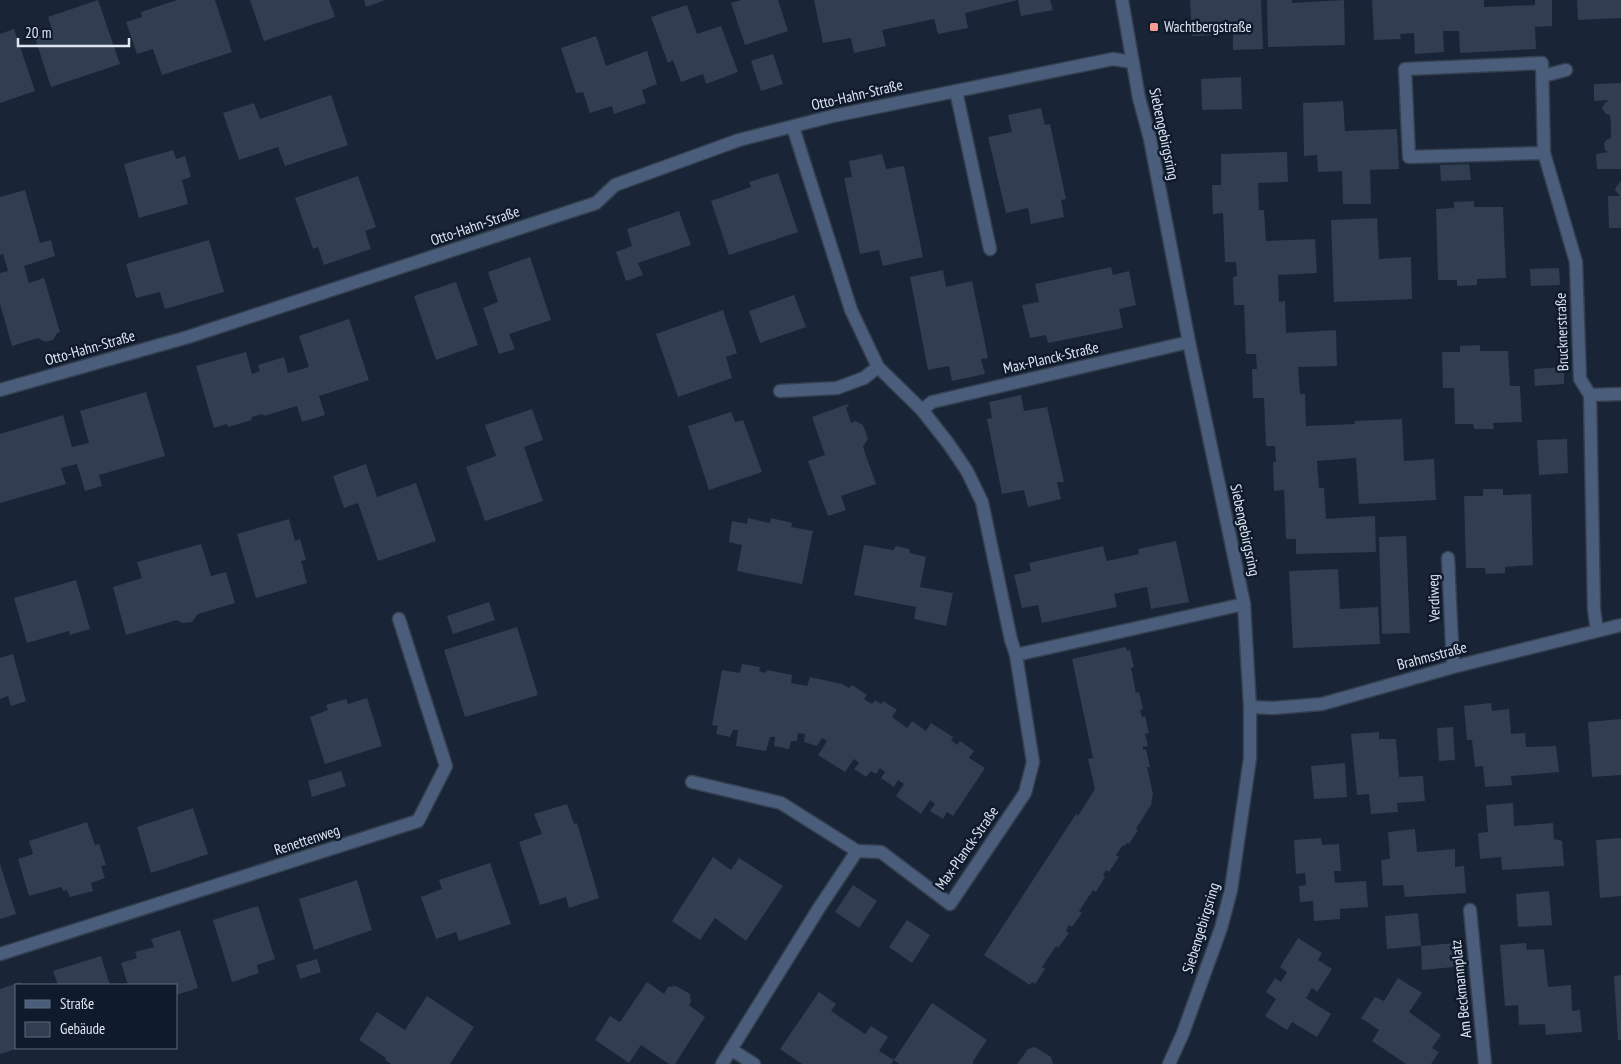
<svg xmlns="http://www.w3.org/2000/svg" width="1621" height="1064" font-family="'PT Sans Narrow',sans-serif">
	<style>
		.building { fill: #313d51 }
		.lines { fill: none; stroke-linecap: round; stroke-linejoin: round }
		.service-casing { stroke: #343f50; stroke-width: 15 }
		.minor-casing { stroke: #343f50; stroke-width: 15 }
		.tertiary-casing { stroke: #343f50; stroke-width: 15 }
		.service { stroke: #4a5d7a; stroke-width: 12 }
		.minor { stroke: #4a5d7a; stroke-width: 12 }
		.tertiary { stroke: #4a5d7a; stroke-width: 12 }
		.poi-dot { fill: #f49d8c; stroke: #0f1a2c; stroke-width: 2 }
		.labels { text-anchor: middle; stroke-width: 5; stroke-linejoin: round; paint-order: stroke }
		.poi-label { font-size: 15px; fill: #dde5f1; stroke: #0f1a2c; text-anchor: start }
		.street-label { font-size: 15px; fill: #dde5f1; stroke: #0f1a2c }
	</style>
	<rect width="100%" height="100%" fill="#192436"/>
	<path class="building" d="M98,0L120,64L51,87L35,38L53,32L48,17Z
		M177,0H215L232,52L162,75L153,49L137,54L126,22L142,17L141,12Z
		M250,0H329L335,17L264,41Z
		M364,0H385L366,7Z
		M741,0H778L788,31L745,45L731,3Z
		M814,0H1050L1053,10L1021,16L1018,0L965,13L968,28L938,34L934,19L882,30L886,46L854,53L851,38L823,43Z
		M1190,0H1261L1263,49L1233,50V30L1219,31L1220,35L1192,36Z
		M1267,0H1292V3L1344,0L1345,45L1268,47Z
		M1372,0H1484V7L1535,5V0H1552V26L1535,27L1536,49L1460,53L1459,31H1443L1444,52L1415,54L1414,33L1400,34L1401,39L1374,40Z
		M1577,0H1621V18L1578,20Z
		M687,5L697,34L721,26L738,72L706,84L703,74L681,82L673,60L668,63L651,17Z
		M14,29L35,91L0,103V34Z
		M596,36L606,66L647,51L657,84L642,90L646,103L614,114L612,106L590,113L583,92L576,93L561,48Z
		M773,54L783,84L761,91L751,61Z
		M1241,77L1242,109L1202,110L1201,79Z
		M1621,83V169H1597L1596,154L1608,152L1605,150L1604,144L1606,140L1611,138V126L1610,115L1606,114L1602,108L1605,103L1609,100L1594,101V84Z
		M331,95L348,145L285,166L278,147L239,160L223,113L254,103L260,119Z
		M1343,101L1345,131L1397,129L1399,169L1370,170L1371,204H1343L1342,171L1318,172L1317,155L1304,156L1303,103Z
		M1041,108L1045,125L1050,124L1066,199L1061,200L1064,217L1031,224L1028,208L1006,213L988,137L1012,132L1008,115Z
		M173,150L176,159L185,156L191,177L182,180L188,204L139,218L124,164Z
		M1287,152L1288,182L1258,183L1259,210H1264L1266,241L1315,239L1317,273L1278,275L1279,302L1285,301L1286,333L1336,330L1337,366L1298,367L1300,394H1305L1306,426L1355,424L1354,421L1402,419L1404,461L1434,459L1436,500L1359,504L1356,458L1317,461L1319,488H1324L1326,519L1375,516L1376,552L1296,554V539H1286L1284,490L1274,491L1273,462H1276L1275,446H1266L1264,398H1253L1252,369H1257L1256,354H1246L1244,305H1234L1233,277L1237,276L1236,262H1225L1223,213L1213,214L1212,185H1221V154Z
		M882,154L886,169L904,166L923,257L883,266L879,250L860,254L844,178L852,177L849,161Z
		M1469,164L1471,180L1441,181L1440,165Z
		M778,173L798,232L729,255L711,201L751,187L749,182Z
		M358,176L376,227L365,231L371,249L324,265L318,247L313,249L295,198Z
		M1621,181V228H1609L1608,196H1620L1615,190L1616,187Z
		M25,190L40,243L51,240L55,256L24,266L29,283L44,278L60,332L57,333L53,340L45,342L38,338L12,346L0,304V273L8,271L3,254L0,255V197Z
		M1474,201V207H1503L1506,278L1477,279V285L1457,286V280H1438L1436,209L1454,208V202Z
		M679,211L691,245L638,263L643,275L626,281L616,252L632,246L627,229Z
		M1377,218L1379,259L1411,257L1412,299L1334,302L1331,220Z
		M209,240L224,292L165,309L160,292L136,298L126,264Z
		M530,257L551,320L509,334L515,349L499,354L483,308L498,302L488,272Z
		M1111,267L1113,275L1129,271L1136,305L1119,309L1123,328L1048,343L1046,335L1030,338L1022,305L1039,302L1035,284Z
		M1559,268L1560,285L1531,286L1530,269Z
		M943,270L946,287L972,281L988,358L981,359L985,374L952,381L949,366L928,370L910,277Z
		M456,282L478,345L436,360L414,296Z
		M794,295L806,327L760,343L749,311Z
		M723,310L737,353L726,357L732,378L678,397L656,334Z
		M349,319L369,380L319,396L325,415L302,422L297,406L264,416L263,414L251,417L252,420L228,427L227,424L214,428L196,366L246,352L252,374L260,371L258,365L284,357L288,373L309,367L299,336Z
		M1480,345V351H1508L1510,386H1520L1522,422L1493,423L1494,429H1474L1473,424H1455L1454,388H1443L1442,352H1460V346Z
		M1564,367V384L1535,386L1534,369Z
		M146,392L165,456L99,475L102,486L85,491L77,464L61,468L66,484L0,503V434L63,415L72,447L89,443L80,411Z
		M1021,395L1024,411L1047,407L1064,482H1057L1061,499L1028,507L1024,490L1002,494L987,419L992,418L989,402Z
		M848,404L849,406L846,407L851,423L855,421L863,425L868,439L863,447L876,484L841,496L846,510L828,516L808,461L825,455L812,417Z
		M532,409L543,440L524,447L543,501L485,521L466,467L496,456L485,425Z
		M731,412L735,422L743,420L762,472L709,490L688,426Z
		M1567,439L1568,473L1539,475L1537,440Z
		M366,464L377,497L416,483L436,541L378,561L358,503L344,508L333,476Z
		M1483,489H1503V495L1531,494L1533,565L1505,567V573L1486,574L1485,568H1466L1464,496H1483Z
		M748,518L770,523L771,518L792,523L791,527L813,531L802,584L737,571L742,545L729,542L732,521L747,524Z
		M289,519L295,541L300,539L306,560L301,561L307,583L256,598L237,534Z
		M1406,536L1410,633L1382,634L1379,537Z
		M1176,541L1189,602L1151,609L1147,587L1114,594L1117,607L1042,623L1038,605L1022,608L1014,575L1031,571L1029,563L1103,546L1107,561L1139,554L1138,549Z
		M201,544L211,576L226,572L235,603L198,614L192,622L182,623L177,620L126,635L113,587L142,578L137,562Z
		M864,545L893,550L896,546L909,549L910,553L926,557L920,587L953,593L946,626L914,619L916,607L854,595Z
		M1338,569L1340,609L1378,607L1380,644L1293,648L1289,571Z
		M76,580L90,629L70,635L69,631L27,643L14,598Z
		M489,602L495,620L453,634L447,616Z
		M517,627L538,695L465,717L444,650Z
		M1126,647L1127,651L1130,650L1134,667L1131,668L1136,693L1139,692L1143,709L1140,710L1142,717L1145,716L1149,733L1145,734L1148,746L1143,747V750L1146,749L1150,767H1147L1153,794L1151,805L1136,829L1138,830L1129,844L1127,843L1124,846L1123,845L1116,855L1119,857L1109,872L1106,870L1103,876L1105,877L1096,892L1093,890L1079,911L1082,913L1072,927L1069,925L1066,931L1069,933L1058,948L1056,946L1042,967L1045,969L1035,984L1032,982L1030,985L984,955L1076,814L1078,816L1095,789L1088,759L1093,758L1072,659Z
		M13,654L26,701L11,706L8,696L0,699V658Z
		M742,664L760,667L759,671L766,673L767,670L792,675L791,683L807,686L810,677L842,684L849,688L852,685L867,695L864,699L872,704L875,700L881,704L883,701L897,710L892,717L907,728L912,721L926,731L931,723L953,737L951,740L957,745L960,741L974,751L969,758L985,768L953,816L947,812L943,819L930,811L935,804L930,800L921,814L896,796L904,784L898,780L894,787L881,778L885,772L880,768L876,774L871,771L866,777L854,769L859,763L854,759L845,772L818,755L827,741L822,738L817,746L804,742L805,734L798,733L797,741H791L789,749L774,746L775,737H770L766,751L736,746L738,730H733L730,737L716,734L718,726L712,725L722,670L740,673Z
		M367,698L382,746L325,764L310,717L328,710L326,705L346,699L348,704Z
		M1491,703L1492,711L1509,709L1511,734L1525,733L1526,747L1556,746L1559,772L1511,776L1512,785L1485,787L1483,766L1475,767L1472,740H1467L1464,706Z
		M1621,719V775L1592,777L1588,722Z
		M1453,727L1455,760L1439,761L1437,728Z
		M1379,732V739H1396L1399,777L1423,776L1425,801L1397,803L1398,812L1371,814L1369,794L1357,795L1351,734Z
		M1345,763L1347,797L1314,799L1311,766Z
		M341,771L346,786L312,797L308,781Z
		M1513,803L1514,826L1553,823L1554,839L1562,841L1564,866L1502,870L1501,857L1480,859L1478,833L1488,832L1486,805Z
		M567,804L574,824L577,823L599,898L569,908L566,897L540,905L519,842L542,834L534,814Z
		M193,808L208,854L151,873L137,827Z
		M87,822L95,845L99,844L106,865L101,866L105,878L91,883L93,891L70,897L67,890L63,891L61,887L29,896L18,859L33,854L29,841Z
		M1415,829L1417,852L1455,849V867L1464,866L1466,893L1405,897L1403,885L1383,886L1381,860L1390,859L1388,832Z
		M1321,838L1322,845L1339,844L1341,871H1334L1335,883L1366,881L1368,907L1340,909V919L1314,921L1313,901L1300,902L1299,886L1306,885L1305,873L1296,874L1294,840Z
		M1621,838V896L1600,898L1596,840Z
		M713,857L731,870L739,858L783,886L746,941L715,918L700,940L672,921Z
		M490,863L511,924L459,941L456,932L436,939L421,897L442,889L439,880Z
		M0,864L16,914L0,919Z
		M357,880L372,930L314,950L299,899Z
		M853,885L877,901L859,928L835,912Z
		M1549,891L1552,925L1518,927L1516,894Z
		M258,906L275,959L257,965L259,973L232,982L213,920Z
		M1418,913L1421,946L1387,949L1385,916Z
		M907,920L930,935L912,963L889,947Z
		M180,930L198,988L176,995V985H128L121,963L137,958L135,952L154,947L151,939Z
		M1298,938L1322,953L1318,960L1332,969L1317,992L1312,988L1306,998L1331,1014L1317,1037L1292,1022L1287,1030L1265,1016L1276,999L1266,992L1275,978L1281,982L1287,972L1280,967Z
		M1455,943L1464,952L1465,966L1422,970L1421,946Z
		M1526,943L1527,950L1544,949L1548,987L1571,985L1572,1011L1580,1010L1582,1032L1546,1035L1545,1024L1519,1025L1518,1005L1505,1006L1500,945Z
		M101,956L110,985H58L53,971Z
		M317,959L321,972L300,979L296,965Z
		M1621,975V1040H1618L1614,976Z
		M1398,978L1422,993L1409,1012L1441,1035L1432,1048L1439,1052L1431,1064H1406L1372,1041L1379,1030L1361,1018L1375,997L1384,1001Z
		M20,982L21,985H16V1049L0,1054V989Z
		M647,982L664,994L668,987L676,986L690,994L691,1002L689,1005L705,1017L675,1064H669L641,1045L629,1063L595,1040L610,1016L620,1022Z
		M819,992L836,1004L831,1011L865,1034L871,1026L888,1037L879,1051L894,1060L891,1064H802L780,1049Z
		M427,996L474,1027L450,1064H391L385,1060L386,1058L359,1040L377,1012L405,1030Z
		M932,1003L987,1040L973,1061V1064H899L894,1060Z
		M1035,1047L1051,1057L1053,1064H1017L1028,1049Z"/>
	<g class="lines">
		<defs>
			<path id="service" d="M780,391L837,388L864,378L878,367
				M922,410L932,402L1189,342
				M692,782L781,803L857,851"/>
			<path id="minor" d="M1542,63L1544,153L1409,157L1405,69Z
				M1543,76L1566,70
				M956,91L990,249
				M1544,153L1576,262L1580,379L1590,395L1594,609L1597,631
				M0,390L188,337L596,203L615,185L739,140L833,116L1113,59L1133,62
				M1590,395L1621,394
				M1448,558L1453,667
				M1016,655L1244,604
				M1250,707L1273,708L1322,704L1453,667L1621,625
				M1470,910L1485,1064
				M0,954L418,821L446,766L399,619
				M732,1050L754,1064
				M722,1064L819,908L857,851L881,852L950,904L1025,793L1033,762L1016,655L1011,640L982,502L967,471L948,443L922,410L878,367L851,310L793,127"/>
			<path id="tertiary" d="M1122,0L1139,98L1150,139L1189,342L1244,604L1250,707V758L1231,890L1221,928L1183,1033L1169,1064"/>
		</defs>
		<use href="#service" class="service-casing"/>
		<use href="#minor" class="minor-casing"/>
		<use href="#tertiary" class="tertiary-casing"/>
		<use href="#service" class="service"/>
		<use href="#minor" class="minor"/>
		<use href="#tertiary" class="tertiary"/>
	</g>
	<rect class="poi-dot" x="1149" y="22" width="10" height="10" rx="2.5"/>
	<g class="labels">
		<g class="poi-label">
			<text x="1164" y="32">Wachtbergstraße</text>
		</g>
		<g class="street-label">
			<text transform="translate(857 95) rotate(-13)" y="5">Otto-Hahn-Straße</text>
			<text transform="translate(1164 134) rotate(78)" y="5">Siebengebirgsring</text>
			<text transform="translate(475 226) rotate(-19)" y="5">Otto-Hahn-Straße</text>
			<text transform="translate(1562 332) rotate(-92)" y="5">Brucknerstraße</text>
			<text transform="translate(90 348) rotate(-16)" y="5">Otto-Hahn-Straße</text>
			<text transform="translate(1051 358) rotate(-13)" y="5">Max-Planck-Straße</text>
			<text transform="translate(1245 530) rotate(78)" y="5">Siebengebirgsring</text>
			<text transform="translate(1434 598) rotate(-92)" y="5">Verdiweg</text>
			<text transform="translate(1432 656) rotate(-15)" y="5">Brahmsstraße</text>
			<text transform="translate(307 840) rotate(-18)" y="5">Renettenweg</text>
			<text transform="translate(967 848) rotate(-55)" y="5">Max-Planck-Straße</text>
			<text transform="translate(1201 928) rotate(-73)" y="5">Siebengebirgsring</text>
			<text transform="translate(1461 989) rotate(-96)" y="5">Am Beckmannplatz</text>
		</g>
	</g>
	<rect x="15" y="984" width="162" height="65" fill="#0f1a2c" stroke="#616b7b"/>
	<rect x="25" y="1000" width="25" height="8" fill="#4a5d7a" stroke="#616b7b"/>
	<text x="60" y="1009" font-size="15" fill="#dde5f1">Straße</text>
	<rect x="25" y="1022" width="25" height="15" fill="#313d51" stroke="#616b7b"/>
	<text x="60" y="1034" font-size="15" fill="#dde5f1">Gebäude</text>
	<path d="M18 38v8h111v-8" fill="none" stroke="#dde5f1" stroke-width="2.5"/>
	<text x="25" y="38" font-size="15" fill="#dde5f1" stroke="#0f1a2c" stroke-width="4" paint-order="stroke">20 m</text>
</svg>
